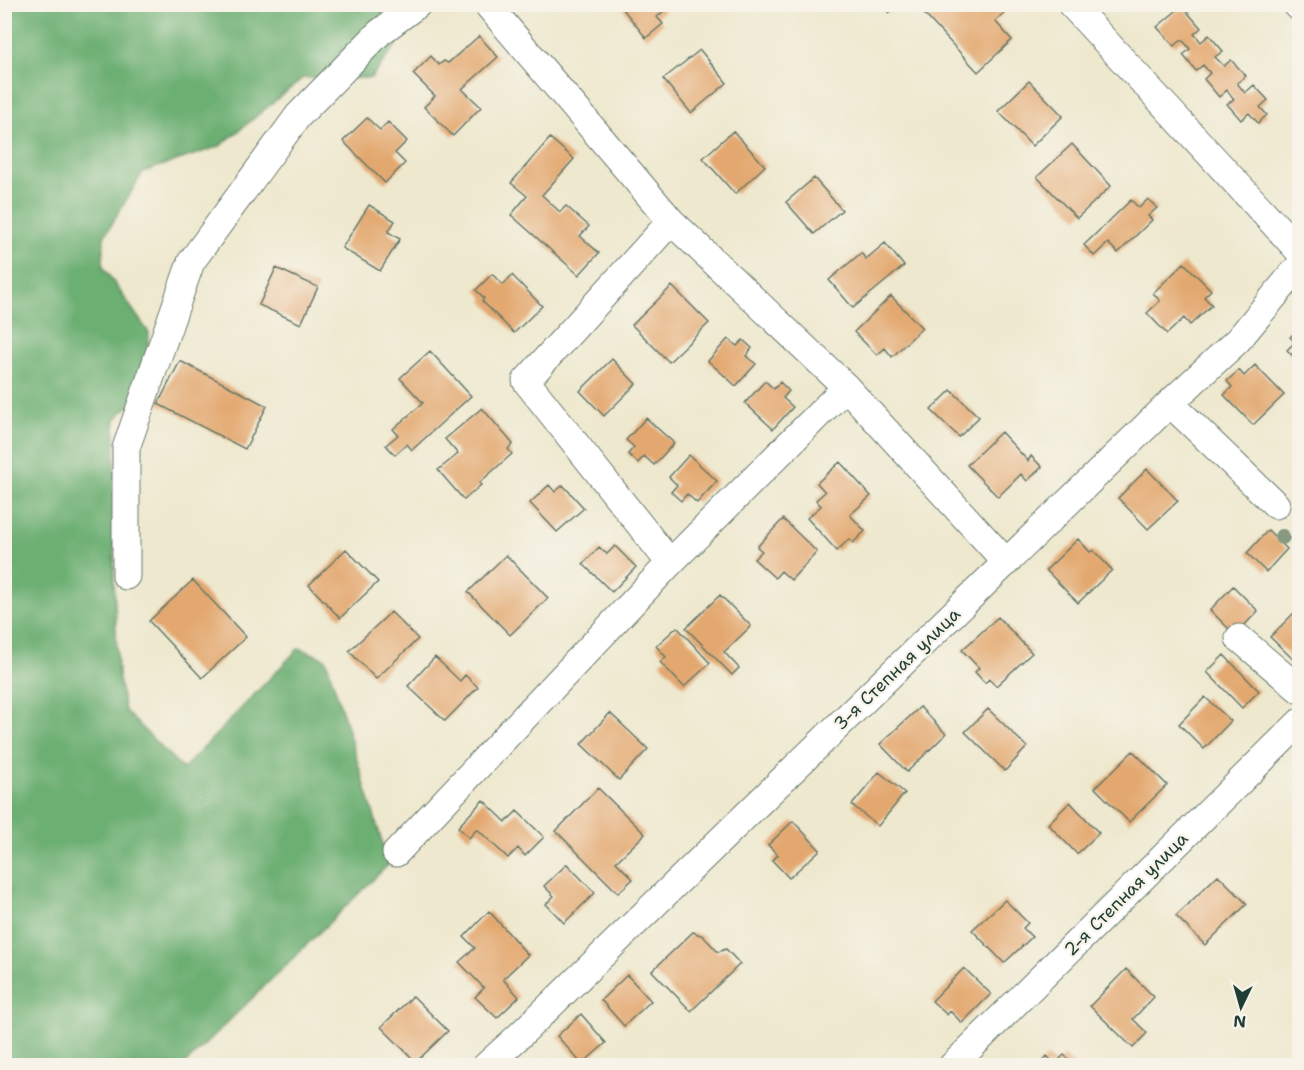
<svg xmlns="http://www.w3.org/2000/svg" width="1304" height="1070" font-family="'Shantell Sans',sans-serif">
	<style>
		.forest { fill: #6caf72; stroke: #467653; stroke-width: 1.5 }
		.building { fill: #e3a870 }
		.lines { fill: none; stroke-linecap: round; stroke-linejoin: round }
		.minor-casing { stroke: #67796a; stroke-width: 29 }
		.minor { stroke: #fff; stroke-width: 27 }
		.tree { fill: #889982 }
		.labels { text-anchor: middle; stroke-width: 4.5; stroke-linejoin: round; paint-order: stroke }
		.street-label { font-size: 18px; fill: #1f3d34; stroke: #f7f3e8 }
	</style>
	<rect width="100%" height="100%" fill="#f7f3e8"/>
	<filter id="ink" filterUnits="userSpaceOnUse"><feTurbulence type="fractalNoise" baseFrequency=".0167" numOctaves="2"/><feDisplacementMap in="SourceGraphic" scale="12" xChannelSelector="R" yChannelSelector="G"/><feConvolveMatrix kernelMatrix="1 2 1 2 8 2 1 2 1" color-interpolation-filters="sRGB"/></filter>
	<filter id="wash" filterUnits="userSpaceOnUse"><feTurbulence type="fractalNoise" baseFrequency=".008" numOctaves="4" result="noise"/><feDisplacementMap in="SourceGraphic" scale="24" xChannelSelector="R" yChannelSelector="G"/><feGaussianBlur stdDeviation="1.35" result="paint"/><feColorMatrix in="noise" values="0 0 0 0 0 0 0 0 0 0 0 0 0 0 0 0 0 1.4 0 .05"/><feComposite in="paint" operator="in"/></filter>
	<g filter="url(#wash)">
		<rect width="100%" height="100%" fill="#eee8ce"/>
		<path class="forest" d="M5,5H427L371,78H303L220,146L143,172L104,237L103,267L149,333L146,390L115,419L114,579L118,674L125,711L183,769L299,648L326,659L389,864L184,1065L5,1066Z"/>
		<g id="blocks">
			<path class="building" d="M619,4H672L657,17L663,24L646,38Z
				M881,4H898L889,13Z
				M915,4H980L985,10L991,4H997L1004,13L995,21L1012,40L978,72Z
				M1182,6L1201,28L1194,34L1197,37L1201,42L1209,35L1223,51L1215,57L1224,66L1231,60L1246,76L1237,83L1245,93L1254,85L1268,100L1260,107L1267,115L1258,123L1249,113L1241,120L1227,104L1234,99L1227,90L1219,97L1204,79L1210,73L1203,65L1196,71L1183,55L1190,49L1187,45L1182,40L1174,46L1157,27Z
				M479,36L498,57L462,89L481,107L453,136L424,107L435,96L413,74L431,56L439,65L444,61L448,63Z
				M700,50L727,83L691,113L663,79Z
				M1029,81L1063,116L1032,146L998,111Z
				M367,118L380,130L388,122L407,141L395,153L405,163L385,183L343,141Z
				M733,131L765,166L735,194L703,158Z
				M550,138L574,159L542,195L560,212L566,206L589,226L580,236L599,253L579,275L511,215L527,196L511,183Z
				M1072,144L1111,186L1077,218L1037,177Z
				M814,178L842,210L814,234L786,202Z
				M1148,199L1157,208L1148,216L1152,220L1118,253L1108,243L1094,256L1084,245L1131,200L1139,208Z
				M369,205L395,221L388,232L400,239L380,271L342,248Z
				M885,243L904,266L853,308L829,280L861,253L866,259Z
				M1184,263L1211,290L1204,297L1212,305L1190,325L1184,318L1167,334L1147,313L1160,301L1153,293Z
				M276,268L318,287L301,324L259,305Z
				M492,274L503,285L512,275L542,306L514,333L482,301L484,298L476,290Z
				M672,286L709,323L669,362L632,325Z
				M891,296L922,328L892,357L885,348L877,355L854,332Z
				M1300,328V363L1287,350L1295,342L1290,337Z
				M728,339L737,346L743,340L752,348L746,356L756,364L736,386L708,361Z
				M430,351L471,396L412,450L407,444L395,455L386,445L398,435L393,429L423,403L400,378Z
				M612,359L636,384L604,416L580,391Z
				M180,361L267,406L245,449L158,404Z
				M1255,365L1284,395L1253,425L1224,395L1232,387L1227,381L1239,370L1244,376Z
				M765,381L774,389L780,382L789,391L783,398L793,407L773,429L745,403Z
				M951,390L979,417L959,437L931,410Z
				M482,408L513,444L508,449L512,454L479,483L481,485L464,500L438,470L458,454L445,439Z
				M646,418L674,443L654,465L644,456L638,463L628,454L634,447L626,440Z
				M1001,432L1028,461L1031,456L1042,467L1027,481L1021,474L998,497L967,465Z
				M689,455L717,481L697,503L687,494L681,501L671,492L677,485L669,477Z
				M840,462L871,496L850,515L865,531L853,543L849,539L837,551L807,518L821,506L816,500L825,492L817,483Z
				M1147,469L1178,501L1148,529L1118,498Z
				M549,485L555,492L563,485L584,508L557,532L530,503Z
				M783,519L817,552L791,580L781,571L775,578L754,559L762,551L757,547Z
				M1268,530L1287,549L1266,572L1247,553Z
				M1078,539L1090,552L1093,550L1112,570L1078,603L1046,570Z
				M615,546L636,567L612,592L583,564L599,547L607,554Z
				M346,549L378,582L340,618L309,585Z
				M506,555L548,598L510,635L468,592Z
				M193,580L246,637L202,678L149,621Z
				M1233,586L1258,611L1235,635L1210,610Z
				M720,595L751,626L724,652L739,668L732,675L686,628Z
				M391,612L418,639L376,679L349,651Z
				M1294,613L1300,618V654L1294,660L1270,637Z
				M998,617L1032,653L996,686L989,679L985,683L975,672L979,668L962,650Z
				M677,627L710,663L684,687L660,662L666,657L656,646Z
				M1224,655L1259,691L1242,708L1207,672Z
				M435,657L460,681L465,675L478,687L445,721L408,686Z
				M1205,697L1231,721L1204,749L1179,724Z
				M920,707L946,734L907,772L880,744Z
				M988,709L1027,747L1005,771L965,732Z
				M610,713L648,749L619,780L581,744Z
				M1133,751L1167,785L1129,822L1095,788Z
				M879,772L905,793L878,826L852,805Z
				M598,788L645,834L616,862L633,879L618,893L556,831Z
				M483,800L506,822L517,811L544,837L525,856L518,848L508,858L477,829L469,838L458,827Z
				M1070,802L1099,833L1077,854L1048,824Z
				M793,821L820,850L789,878L772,860L778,855L768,845Z
				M567,864L595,893L564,923L546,904L554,896L544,886Z
				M1218,875L1247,904L1205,945L1176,916Z
				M1005,900L1028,923L1023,928L1032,937L1004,963L972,930Z
				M489,911L528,955L503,979L519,997L497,1018L475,997L484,988L459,962L475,948L464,937Z
				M693,932L703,936L718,952L726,949L740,964L691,1011L652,971Z
				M964,968L991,994L962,1023L950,1011L947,1015L932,1001Z
				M1126,969L1154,997L1133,1019L1147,1033L1133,1048L1090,1006Z
				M627,975L651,1001L624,1026L601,1000Z
				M413,996L448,1031L416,1062L381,1027Z
				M581,1014L606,1043L582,1064L557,1036Z
				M1064,1055L1076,1066H1038L1047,1056L1055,1064Z"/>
		</g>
	</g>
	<g filter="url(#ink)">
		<use href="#blocks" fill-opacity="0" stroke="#67796a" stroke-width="1.5"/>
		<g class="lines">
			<defs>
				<path id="minor" d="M487,4L671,221L846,387L1006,562
					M1071,4L1300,252
					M1296,4L1300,8
					M1170,403L1276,505
					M670,563L526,381L671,221
					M126,576V448L191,262L298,116L379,33L418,4
					M1239,638L1300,690
					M396,853L670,563L846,387
					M486,1066L519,1036L1170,403L1238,340L1300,265
					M952,1066L1300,722"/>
			</defs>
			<use href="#minor" class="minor-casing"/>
			<use href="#minor" class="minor"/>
		</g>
		<circle class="tree" cx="1282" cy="537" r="8"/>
	</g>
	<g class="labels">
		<g class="street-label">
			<text transform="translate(897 669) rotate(-44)" y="6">3-я Степная улица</text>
			<text transform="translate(1126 894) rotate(-45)" y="6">2-я Степная улица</text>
		</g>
	</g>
	<rect width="1304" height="1070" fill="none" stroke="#f7f3e8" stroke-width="24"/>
	<g transform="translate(1241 1007) rotate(185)" stroke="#f7f3e8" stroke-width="4.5" paint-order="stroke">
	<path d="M0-4.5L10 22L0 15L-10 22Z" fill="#1f3d34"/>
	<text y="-9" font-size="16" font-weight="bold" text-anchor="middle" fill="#1f3d34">N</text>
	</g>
</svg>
